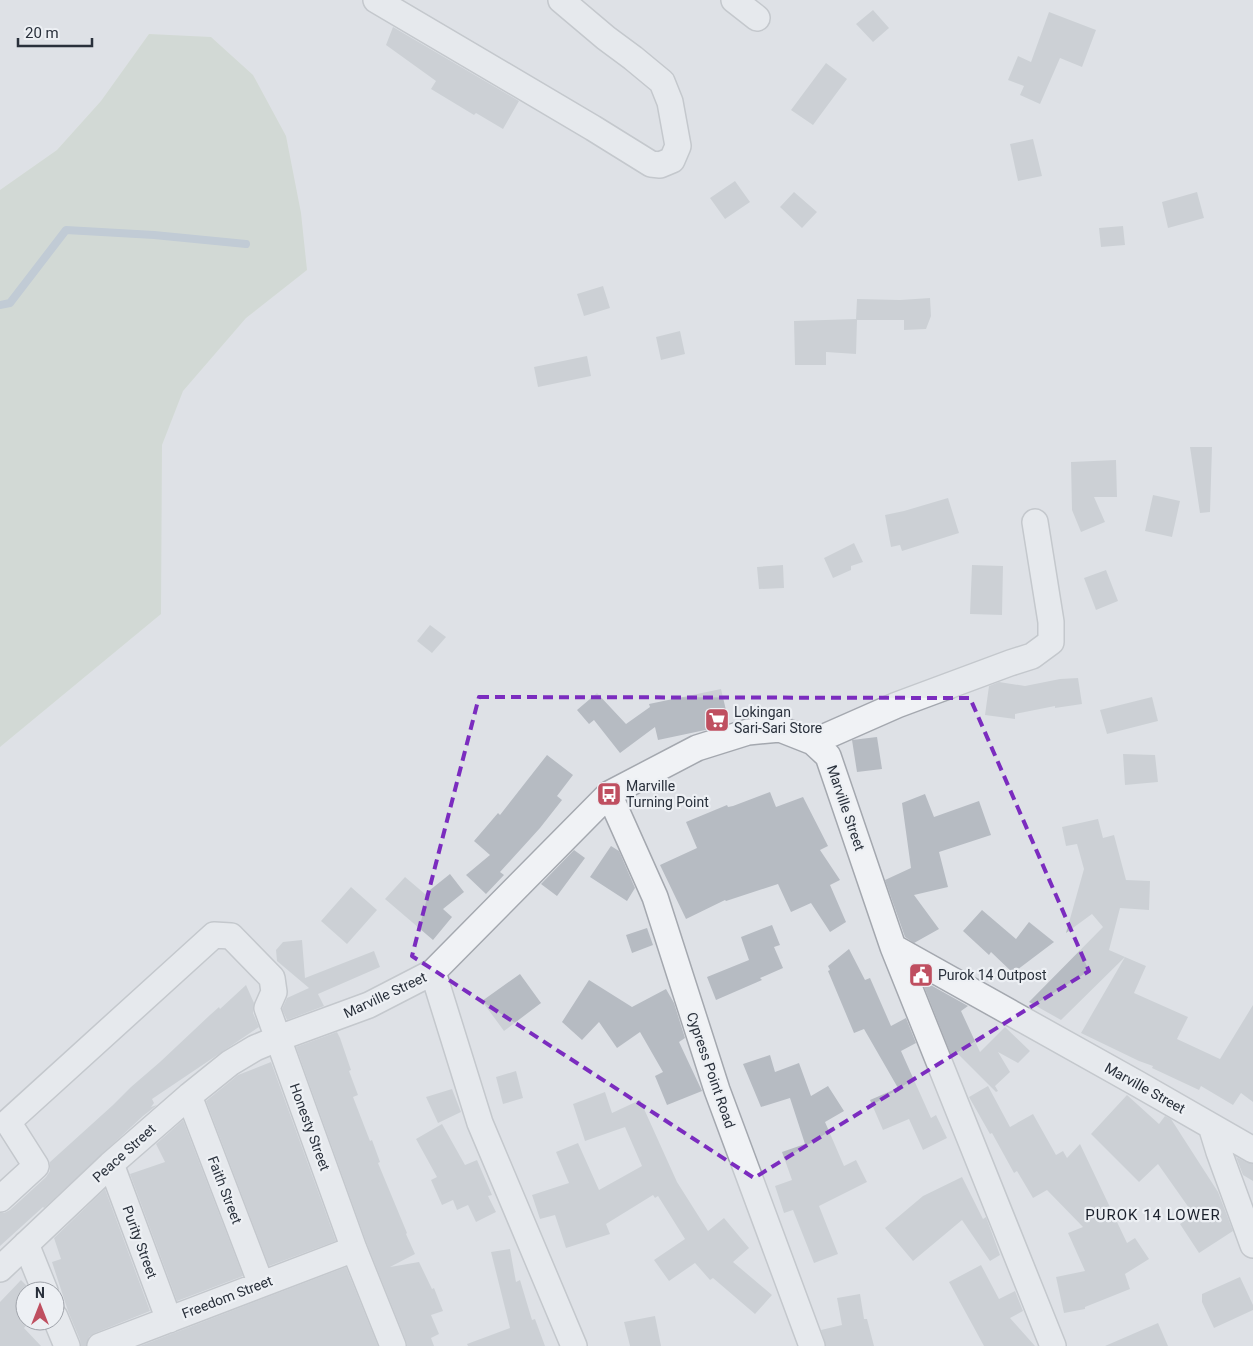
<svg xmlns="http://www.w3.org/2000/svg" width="1253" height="1346" font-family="Roboto,sans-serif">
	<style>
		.green { fill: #c4cfc0 }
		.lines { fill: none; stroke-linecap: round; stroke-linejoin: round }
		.stream { stroke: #9dafc2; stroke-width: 8 }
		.building { fill: #b6bbc2 }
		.minor-casing { stroke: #a4a8af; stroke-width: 28 }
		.minor { stroke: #f0f2f5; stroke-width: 25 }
		.marked { fill: none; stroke: #7b2cbf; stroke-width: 4; stroke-dasharray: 10 6; stroke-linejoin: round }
		.labels { text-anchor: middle; stroke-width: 4.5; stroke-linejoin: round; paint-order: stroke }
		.poi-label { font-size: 14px; fill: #29303b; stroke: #edf0f4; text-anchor: start }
		.street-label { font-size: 14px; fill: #29303b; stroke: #edf0f4 }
		.neighbourhood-label { font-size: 15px; letter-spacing: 1px; fill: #1b212c; stroke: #edf0f4 }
	</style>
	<rect width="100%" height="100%" fill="#dee1e6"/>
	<path class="green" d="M149,34L211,37L253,75L286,136L301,213L307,270L246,318L183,391L162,445L161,614L0,747V190L57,150L101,101Z"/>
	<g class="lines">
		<path class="stream" d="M0,305L10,303L66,230L154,235L246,244"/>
	</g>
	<path class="building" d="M873,10L889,28L873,42L856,24Z
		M1049,12L1096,30L1082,67L1060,58L1040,104L1020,95L1024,86L1008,80L1018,56L1031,62Z
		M393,27L519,101L503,129L476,113L474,115L431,89L436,81L386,45Z
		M826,63L847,79L813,125L791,110Z
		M1033,139L1042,176L1018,181L1010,144Z
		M735,181L750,202L725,219L710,198Z
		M794,192L817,212L802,228L780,207Z
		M1197,192L1204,218L1168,228L1162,202Z
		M1123,226L1125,245L1101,247L1099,228Z
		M603,286L610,308L584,316L577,294Z
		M930,298L931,316L926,329L904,330V320H857L856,354L826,352V365H795L794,321L856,319L857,299L900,300Z
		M680,331L685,354L661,360L656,337Z
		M587,356L591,376L538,387L534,367Z
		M1190,447H1212L1210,512L1200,513Z
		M1116,460L1117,497H1094L1105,522L1081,532L1072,510L1071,462Z
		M1153,495L1180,501L1172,537L1145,531Z
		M948,498L959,533L902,551L900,545L891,547L885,515L904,511Z
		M854,543L863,562L851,566V570L833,578L824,558Z
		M783,565L784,588L759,589L757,567Z
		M972,565L1003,566L1002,615L970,614Z
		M1106,570L1118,601L1096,610L1084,578Z
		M430,625L446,637L432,653L417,641Z
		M1078,678L1082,704L1055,708V706L1015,714V719L985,715L989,686L999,682L1025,686L1060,679Z
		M721,689L729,723L710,729L658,740L655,727L620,753L594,720L589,724L577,710L597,693L626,724L650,707L649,704Z
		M1152,697L1158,721L1107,734L1100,710Z
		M877,737L882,769L857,772L852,740Z
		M1123,754L1155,755L1158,782L1125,785Z
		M547,755L573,775L557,796L562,800L540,828L500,872L504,875L486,894L466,875L490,855L474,841L498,813L500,815Z
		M770,792L776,807L803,797L828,846L820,850L840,880L830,885L846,922L830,932L811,903L791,912L778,884L726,901L725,900L686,919L660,865L697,848L686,822L727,805L728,807L733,806Z
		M925,794L934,817L979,801L991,835L939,852L948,887L914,895L939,929L914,943L905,937L885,880L911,868L902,803Z
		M1098,819L1103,838L1114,835L1126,880L1150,881L1149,910L1120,908L1109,950L1125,957L1061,1020L1029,1002L1103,927L1092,914L1066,933L1084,869L1077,844L1066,846L1062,827Z
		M611,846L619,851L635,888L627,901L590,877Z
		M574,850L585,858L557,896L541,884Z
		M450,874L464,892L443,909L452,917L433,940L385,899L405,877L425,894Z
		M351,887L377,910L347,944L321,921Z
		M982,910L1016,939L1029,922L1054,942L1013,973L991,952L989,955L963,931Z
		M772,925L780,945L774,947L783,968L760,978L762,980L716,1000L707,977L749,960L741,937Z
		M647,928L653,945L632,953L626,935Z
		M302,940L305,978L374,951L380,967L318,994L324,1006L287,1020L282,1009L287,998L309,988L277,961L276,950L283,942Z
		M849,949L865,980L870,978L891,1026L906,1018L916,1043L901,1051L931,1118L936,1115L947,1138L923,1150L909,1119L883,1130L870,1100L898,1088L864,1029L854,1033L828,971L830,970L828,966Z
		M1125,957L1146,966L1134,993L1188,1017L1177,1039L1220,1059L1253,1005V1102L1241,1093L1233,1105L1201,1086L1199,1090L1152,1068L1153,1066L1139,1061L1081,1033Z
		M520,974L541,1003L504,1031L482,1001Z
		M589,980L632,1007L666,989L674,1003L685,1038L679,1042L702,1091L667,1105L655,1076L663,1072L640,1032L617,1048L599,1022L582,1040L562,1022Z
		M927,983L968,1006L961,1011L980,1052L1005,1027L1030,1051L1018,1063L998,1052L1010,1072L995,1086L998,1091L996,1092L958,1054L952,1057L923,984Z
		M246,985L254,1003L253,1013L259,1027L152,1099L154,1103L151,1107L157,1105L143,1116L44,1208L43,1207L0,1246V1213H4L10,1210L46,1177L50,1171V1162L113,1105L131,1087L160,1062L210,1015L219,1007L220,1009Z
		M337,1032L340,1038L351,1070L349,1071L358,1095L353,1097L370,1141L372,1140L380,1162L378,1163L407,1233L406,1234L415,1254L390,1267L419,1262L432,1289L434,1288L443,1311L431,1315L439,1334L431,1338L434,1346H407L406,1341L367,1244L296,1047Z
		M770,1055L775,1072L799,1063L811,1096L828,1086L844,1111L825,1122L844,1166L856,1160L867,1182L819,1206L838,1254L814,1263L793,1210L784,1213L775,1186L792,1180L782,1152L805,1144L790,1098L761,1107L743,1064Z
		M271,1062L336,1241L269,1266L206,1101L238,1075Z
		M516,1071L523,1098L503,1104L496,1077Z
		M988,1086L1010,1127L1033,1114L1056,1155L1063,1151L1067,1158L1080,1144L1127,1243L1135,1238L1149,1259L1125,1274L1130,1289L1085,1307V1309L1064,1313L1056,1277L1085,1271L1068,1233L1083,1227L1047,1190L1033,1198L1017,1171L1014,1173L992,1133L990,1134L969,1097Z
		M452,1089L461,1112L438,1123L426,1097Z
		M605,1092L612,1113L640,1100L677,1182L708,1231L724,1218L749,1248L733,1262L772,1295L755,1314L713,1278L710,1280L695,1263L669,1281L654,1260L685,1239L658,1196L655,1198L653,1195L606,1224L610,1234L566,1248L555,1215L540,1219L532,1195L569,1183L556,1152L578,1143L599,1190L642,1166L625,1127L585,1141L573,1104Z
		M1127,1095L1159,1124L1165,1116L1171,1119L1218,1192L1233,1231L1199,1253L1180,1224L1194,1215L1158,1164L1139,1182L1091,1134Z
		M183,1120L243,1276L177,1301L130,1174L165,1162L156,1144Z
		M442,1124L465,1165L477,1160L492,1195L488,1196L496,1212L476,1222L468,1205L457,1210L453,1200L442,1205L431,1180L437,1177L416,1139Z
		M1236,1157L1246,1162L1253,1164V1181L1243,1175Z
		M962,1177L983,1219L986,1217L1000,1255L990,1261L962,1220L913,1261L885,1228L923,1196Z
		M105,1189L150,1311L95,1333L89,1337L86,1346H81L80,1340L68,1311L52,1262L61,1259L54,1238Z
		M510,1249L516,1282L520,1280L532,1320L535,1319L545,1346H468L467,1344L510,1328L491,1252Z
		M981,1265L999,1299L1015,1291L1023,1311L1010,1318L1035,1346H984L949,1282Z
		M346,1267L378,1346H140L174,1333Z
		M1240,1277L1253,1305V1310L1214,1328L1202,1302V1294Z
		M21,1280L28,1287L30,1291H25V1321H30L24,1328L41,1346H0V1302Z
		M860,1294L864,1319H867L874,1346H826L821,1330L842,1325L837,1298Z
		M655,1316L661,1346H630L624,1322Z
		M1158,1323L1168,1346H1105Z"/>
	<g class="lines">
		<defs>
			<path id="minor" d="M376,0L593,128L651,164L660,165L672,160L678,146L670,102L662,82L633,58L606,38L561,0
				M734,0L757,18
				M813,742L897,705L1010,663L1032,656L1051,642V622L1035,522
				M609,794L655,897L717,1090L812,1346
				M893,947L1053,1346
				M433,972L480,1123L574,1346
				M189,1096L261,1284
				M1211,1126L1219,1152L1253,1245
				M111,1164L169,1320
				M0,1199L36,1166L8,1122L214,935L231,936L272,978L274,992L267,1008L354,1249L393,1346
				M26,1244L45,1291
				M0,1269L111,1164L189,1096L230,1063L255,1048L279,1038L369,1005L433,972L609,794L697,748L748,732L780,729L813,742L828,756L893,947L1138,1084L1253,1150
				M55,1317L67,1346
				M100,1346L354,1249"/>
		</defs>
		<use href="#minor" class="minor-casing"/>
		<use href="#minor" class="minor"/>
	</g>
	<path d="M0 0H1253V1346H0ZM479,697L970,698L1089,971L754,1178L412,956Z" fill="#dee1e6" fill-opacity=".55" fill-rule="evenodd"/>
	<path class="marked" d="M479,697L970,698L1089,971L754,1178L412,956Z"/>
	<defs>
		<symbol id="supermarket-square" viewBox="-11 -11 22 22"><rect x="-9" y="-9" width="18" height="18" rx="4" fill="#bf4f60" stroke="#edf0f4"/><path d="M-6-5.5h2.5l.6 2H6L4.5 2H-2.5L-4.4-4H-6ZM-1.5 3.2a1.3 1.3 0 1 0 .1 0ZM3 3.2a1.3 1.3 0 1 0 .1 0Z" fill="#fff"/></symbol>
		<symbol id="bus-square" viewBox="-11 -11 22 22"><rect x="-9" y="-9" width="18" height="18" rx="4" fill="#bf4f60" stroke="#edf0f4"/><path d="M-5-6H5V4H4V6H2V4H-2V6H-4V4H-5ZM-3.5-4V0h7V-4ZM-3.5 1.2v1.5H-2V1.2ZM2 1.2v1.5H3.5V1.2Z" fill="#fff"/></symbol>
		<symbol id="civic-square" viewBox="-11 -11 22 22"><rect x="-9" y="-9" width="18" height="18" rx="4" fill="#bf4f60" stroke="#edf0f4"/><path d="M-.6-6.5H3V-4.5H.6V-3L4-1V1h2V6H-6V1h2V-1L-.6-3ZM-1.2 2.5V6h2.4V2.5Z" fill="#fff"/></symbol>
	</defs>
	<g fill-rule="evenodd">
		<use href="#supermarket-square" x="703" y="706" width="28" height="28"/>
		<use href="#bus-square" x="595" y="780" width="28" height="28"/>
		<use href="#civic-square" x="907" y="961" width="28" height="28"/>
	</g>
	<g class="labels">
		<g class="poi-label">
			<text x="734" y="717">Lokingan<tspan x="734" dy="16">Sari-Sari Store</tspan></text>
			<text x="626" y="791">Marville<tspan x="626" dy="16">Turning Point</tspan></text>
			<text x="938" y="980">Purok 14 Outpost</text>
		</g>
		<g class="street-label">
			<text transform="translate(846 808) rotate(71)" y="5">Marville Street</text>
			<text transform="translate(385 995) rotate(-25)" y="5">Marville Street</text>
			<text transform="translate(711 1070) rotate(71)" y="5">Cypress Point Road</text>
			<text transform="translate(1145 1088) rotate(29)" y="5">Marville Street</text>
			<text transform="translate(310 1127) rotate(70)" y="5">Honesty Street</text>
			<text transform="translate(124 1153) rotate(-42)" y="5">Peace Street</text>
			<text transform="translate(225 1190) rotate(69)" y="5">Faith Street</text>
			<text transform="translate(140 1242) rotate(70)" y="5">Purity Street</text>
			<text transform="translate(227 1297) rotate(-21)" y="5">Freedom Street</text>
		</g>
		<g class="neighbourhood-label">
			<text x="1153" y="1220">PUROK 14 LOWER</text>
		</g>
	</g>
	<g transform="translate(40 1306)"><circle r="24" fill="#edf0f4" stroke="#9fa3aa"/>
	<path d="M0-4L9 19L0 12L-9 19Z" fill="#bf4f60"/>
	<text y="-8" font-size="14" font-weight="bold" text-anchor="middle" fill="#29303b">N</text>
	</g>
	<path d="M18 38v8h74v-8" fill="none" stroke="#29303b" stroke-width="2.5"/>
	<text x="25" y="38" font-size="15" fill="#29303b" stroke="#edf0f4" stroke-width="4" paint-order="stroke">20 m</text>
</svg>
